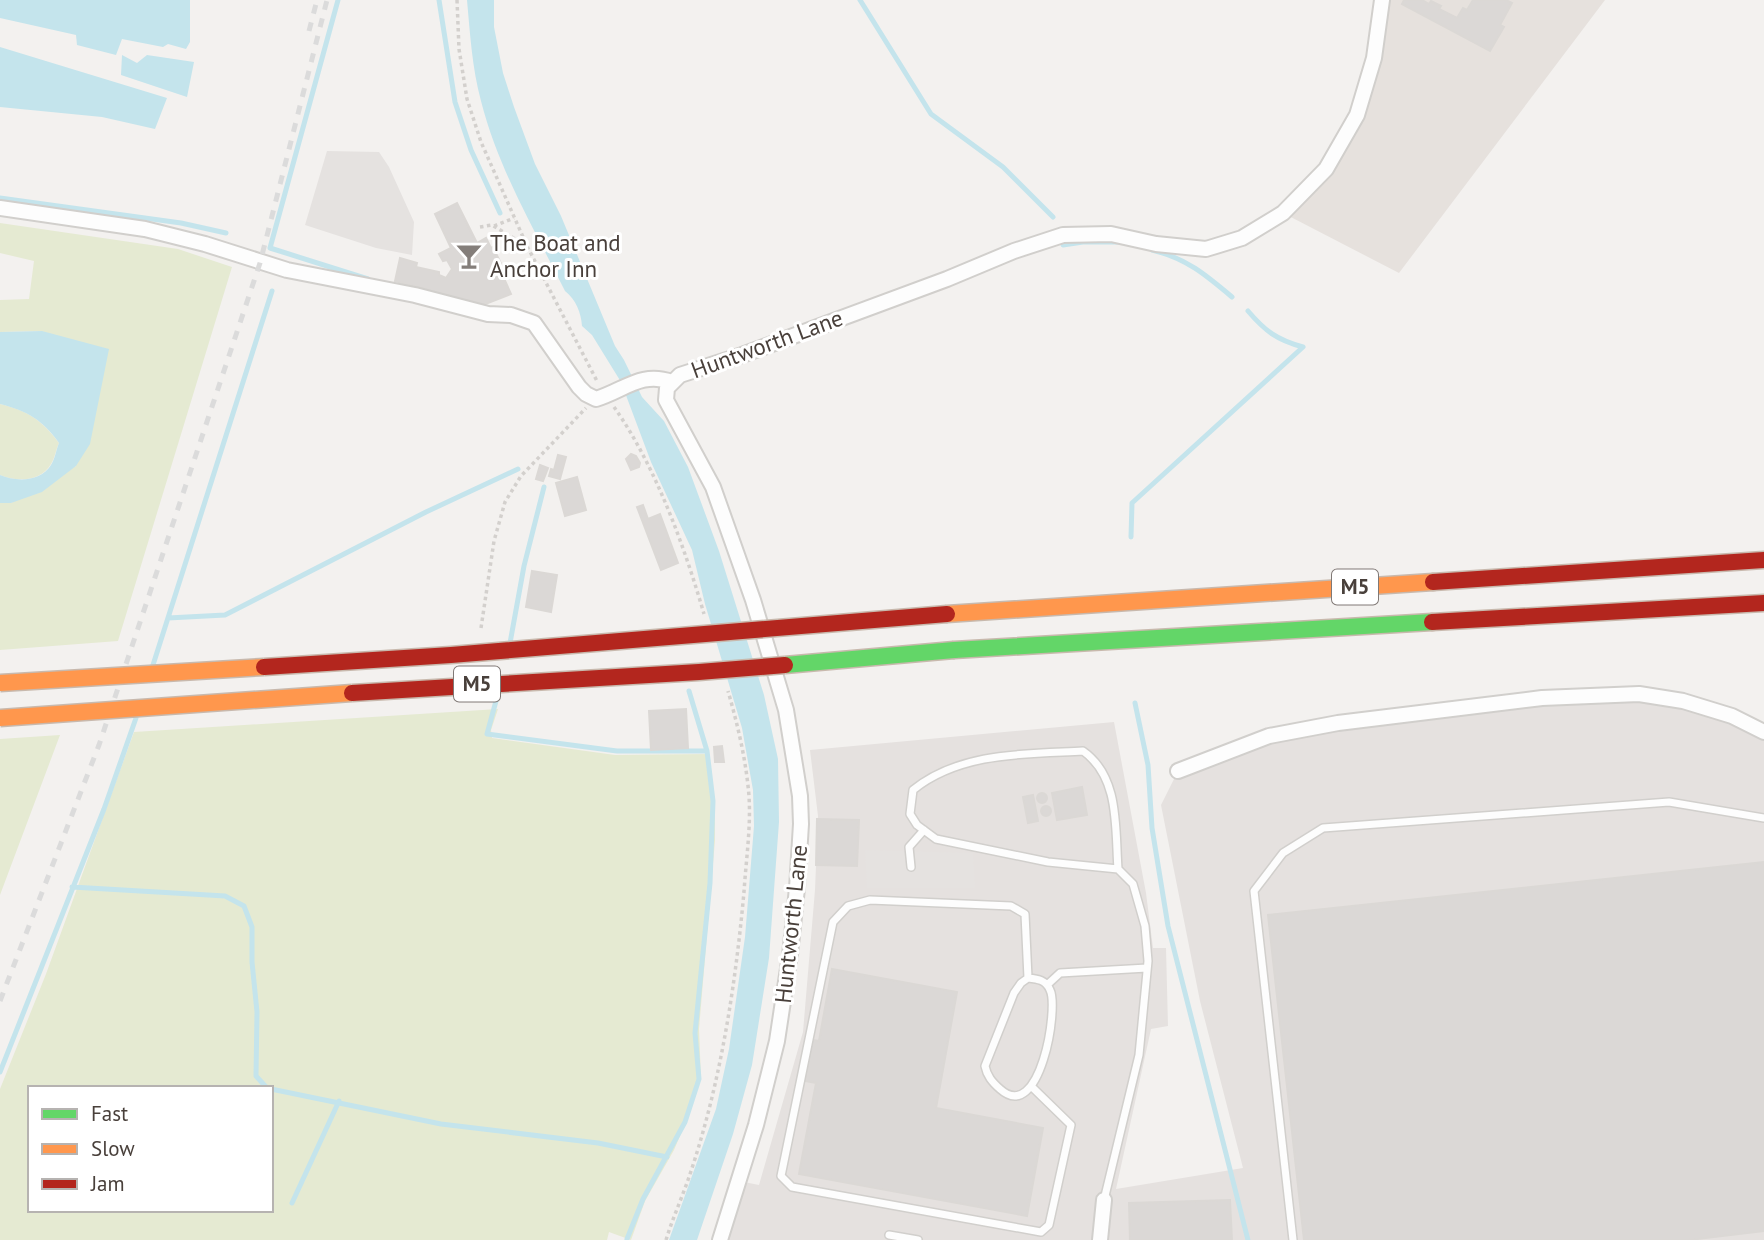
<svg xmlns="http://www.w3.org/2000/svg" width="1764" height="1240" font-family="'PT Sans',sans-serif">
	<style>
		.residential { fill: #e6e1dd }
		.industrial { fill: #e5e1df }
		.green { fill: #e5ead2; fill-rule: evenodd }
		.parking { fill: #e5e2e0 }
		.water { fill: #c4e4ec }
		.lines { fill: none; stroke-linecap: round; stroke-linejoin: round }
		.stream { stroke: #c4e4ec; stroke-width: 5 }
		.building { fill: #dbd8d6; stroke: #dbd8d5; stroke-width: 2 }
		.lane-casing { stroke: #d1cfcc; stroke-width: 10 }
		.street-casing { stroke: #d1cfcc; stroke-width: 18 }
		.fast-casing { stroke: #c8b9ad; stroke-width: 19 }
		.slow-casing { stroke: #c8b9ad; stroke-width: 19 }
		.jam-casing { stroke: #c8b9ad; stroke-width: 19 }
		.path { stroke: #d3d0cd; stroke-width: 3.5; stroke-dasharray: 3.5 3.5; stroke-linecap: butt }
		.lane { stroke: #fdfdfd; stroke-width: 7 }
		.street { stroke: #fdfdfd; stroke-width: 14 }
		.fast { stroke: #63d668; stroke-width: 16 }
		.slow { stroke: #ff974d; stroke-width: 16 }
		.jam { stroke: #b3261e; stroke-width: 16 }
		.rail { stroke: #dbdbdb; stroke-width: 5; stroke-dasharray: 9 9; stroke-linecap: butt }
		.fast-bridge-casing { stroke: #c8b9ad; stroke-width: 19; stroke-linecap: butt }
		.slow-bridge-casing { stroke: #c8b9ad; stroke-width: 19; stroke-linecap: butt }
		.jam-bridge-casing { stroke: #c8b9ad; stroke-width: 19; stroke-linecap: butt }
		.fast-bridge { stroke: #63d668; stroke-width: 16 }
		.slow-bridge { stroke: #ff974d; stroke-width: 16 }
		.jam-bridge { stroke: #b3261e; stroke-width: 16 }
		.labels { text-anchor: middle; stroke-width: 6; stroke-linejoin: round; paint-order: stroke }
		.shield { fill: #fff; stroke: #807976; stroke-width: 2 }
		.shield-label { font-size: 21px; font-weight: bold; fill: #49403b }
		.poi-label { font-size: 23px; fill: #49403b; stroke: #fff; text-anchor: start }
		.street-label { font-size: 23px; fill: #49403b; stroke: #fff }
	</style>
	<rect width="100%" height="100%" fill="#f3f1ef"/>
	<path class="residential" d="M1382,0H1605L1399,273L1283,213L1326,169L1357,115Z"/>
	<path class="industrial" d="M1639,694L1764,732V1240H720L739,1181L759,1185L803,1032L815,890L818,816L810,750L1114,722L1146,893L1153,948H1166L1168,1026L1151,1029L1116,1189L1243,1168L1200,1001L1161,805L1178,771L1269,736Z"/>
	<path class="green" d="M0,223L178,249L232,267L118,641L0,650V503H11L76,466L42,331L0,332V300L29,299L34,261L0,253Z
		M0,404C28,411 42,420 59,443C56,449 55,458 51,464C41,482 16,482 0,475Z
		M498,709L491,730L492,738L615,755L709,754L715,802V840L699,1029L701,1078L691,1110L674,1150L645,1201L631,1240L609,1232L607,1240H0V1089L46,974L134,732ZM30,1088H271V1210H30Z
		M60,735L0,895V739Z"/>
	<path class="parking" d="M327,151L379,152L389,167L414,222L412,255L376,248L305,225Z
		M865,850L973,853L975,888H867Z"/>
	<path class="water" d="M0,0H190V42L186,49L168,44L163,47L122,39L116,55L77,45L76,35L0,18Z
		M467,0H494V27L503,73L514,107L535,164L561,216L615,346L624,360L642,397L664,421L688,467L719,551L764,695L778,759L779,822L769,958L752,1065L733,1134L697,1240H669L716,1109L729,1049L745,937L754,826L753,790L742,728L705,604L692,550L651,462L621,382L592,335L582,326C581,312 576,300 565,291C534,229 498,168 481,101C472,68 470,33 467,0Z
		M0,47L167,98L155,129L102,117L0,107Z
		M122,55L137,63L147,55L194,62L187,97L121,75Z
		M42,331L109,349L90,444L76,466L42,492L11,503H0V475C16,482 41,482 51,465C55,459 56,450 59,443C43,420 27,411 0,404V332Z"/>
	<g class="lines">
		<path class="stream" d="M338,0L270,248L368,279
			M439,0L455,102L471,150L500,213
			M860,0L931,114L1003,167L1053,217
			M0,198L181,223L226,233
			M1063,245L1083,242H1118
			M1152,250C1186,258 1206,275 1232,297
			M1131,537L1132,503L1303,347C1277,340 1265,331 1248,311
			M168,618L225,615L426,512L518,469
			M510,643L524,566L544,487
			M153,665L272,291
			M499,690L487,734L617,751H707
			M1135,703L1148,765L1152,828L1168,926L1248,1240
			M72,887L225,896L244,906L252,927V962L257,1012L256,1076L267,1088
			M0,1072L104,809L136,718
			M271,1089L441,1124L598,1143L667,1157
			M292,1203L339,1101
			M627,1239L643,1199L685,1122L699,1079L695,1033L710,883L713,801L707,751L689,691"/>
	</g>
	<path class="building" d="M1404,0H1422L1429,4L1431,1L1441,6L1439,9L1457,18L1463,8L1467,10L1473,0H1506L1512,3L1500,25L1504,27L1490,51L1402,4Z
		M457,203L477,243L486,238L491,248L493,247L505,272L502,274L511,294L483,305L395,281L400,258L417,263L416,267L439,272V275L446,278L452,269L447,260L443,261L439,254L451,248L435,214Z
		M631,454L636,456L640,463L639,467L631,470L626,459Z
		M558,455L566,457L560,479L549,476L551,469L554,470Z
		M540,465L548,468L543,481L536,479Z
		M577,477L586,510L565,516L556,483Z
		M643,505L648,519L660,514L678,563L661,570L637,507Z
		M532,571L557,575L551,612L526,607Z
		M686,709L688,748L651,750L649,711Z
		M722,746L724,762H715L714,747Z
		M1082,787L1087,815L1057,820L1052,793Z
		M1037 798a5 5 0 1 1 10 0a5 5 0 1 1-10 0Z
		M1033,795L1038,821L1028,823L1023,797Z
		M1041 811a5 5 0 1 1 10 0a5 5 0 1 1-10 0Z
		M817,819L859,820L857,866L816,865Z
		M1764,862V1231L1689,1240H1304L1268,915Z
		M832,969L957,992L936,1108L1043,1128L1027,1216L799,1174L816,1083L800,1080L807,1039L819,1041Z
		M1230,1200L1232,1240H1130L1129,1203Z"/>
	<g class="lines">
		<defs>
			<path id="lane" d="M911,867L909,847L924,830
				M1028,978L1025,914L1011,906L870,900L848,906L833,922L781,1176L792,1187L1041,1232L1049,1225L1071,1125L1032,1087
				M1028,978C1038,979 1046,980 1050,990C1059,1008 1040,1125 1000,1089C992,1082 987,1076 985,1066L1014,993L1021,983Z
				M1047,985L1060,973L1147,968
				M1104,1200L1139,1055L1148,961L1145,926L1133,884L1118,869L1048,862L936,839L917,825L910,814L913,790C960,752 1025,754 1083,751C1120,777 1115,828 1118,869
				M889,1235L918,1240
				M1293,1240L1254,891L1283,853L1323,828L1669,802L1764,818"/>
			<path id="street" d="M0,208L145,229L205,244L287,270L415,295L488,314L511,315L534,323L579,387L586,394L596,399C625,390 641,371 672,382
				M1178,771L1269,736L1338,723L1542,698L1639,694L1683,701L1732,716L1764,732
				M720,1240L756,1125L777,1041L790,955L797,888L801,824L800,796L786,710L753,600L713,487L666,400L667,388L680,375L742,355L947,279L1014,251L1063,235L1111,234L1156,244L1206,249L1242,238L1283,213L1326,169L1357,115L1374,58L1382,0
				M1100,1240L1104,1200"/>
			<path id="fast" d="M954,650L1432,622"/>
			<path id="slow" d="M947,614L1433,582"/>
			<path id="jam" d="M1433,582L1764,560
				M1432,622L1764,603"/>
		</defs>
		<use href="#lane" class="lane-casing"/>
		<use href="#street" class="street-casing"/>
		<use href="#fast" class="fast-casing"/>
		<use href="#slow" class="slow-casing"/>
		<use href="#jam" class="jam-casing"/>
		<path class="path" d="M457,0L459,49L467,99L481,142L527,246L598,383
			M494,226L514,218
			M480,227L492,225L525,245
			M614,407C655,465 684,545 704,614
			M481,628L494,541L505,502L521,476L586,408
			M666,1240C672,1220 681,1200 688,1180C720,1087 735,989 744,892C746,860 751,828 749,796C746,760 738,726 728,691"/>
		<use href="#lane" class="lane"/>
		<use href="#street" class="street"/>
		<use href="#fast" class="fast"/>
		<use href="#slow" class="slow"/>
		<use href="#jam" class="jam"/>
		<path class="rail" d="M309,31L317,0
			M0,1001L99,745L260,263L327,0"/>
		<defs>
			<path id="fast-bridge" d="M785,665L954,650"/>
			<path id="slow-bridge" d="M0,683L264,667
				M0,718L352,693"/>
			<path id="jam-bridge" d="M264,667L451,655L947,614
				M352,693L699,672L785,665"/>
		</defs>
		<use href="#fast-bridge" class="fast-bridge-casing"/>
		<use href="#slow-bridge" class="slow-bridge-casing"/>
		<use href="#jam-bridge" class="jam-bridge-casing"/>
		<use href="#fast-bridge" class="fast-bridge"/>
		<use href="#slow-bridge" class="slow-bridge"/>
		<use href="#jam-bridge" class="jam-bridge"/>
	</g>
	<defs>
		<symbol id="bar-bare" viewBox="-9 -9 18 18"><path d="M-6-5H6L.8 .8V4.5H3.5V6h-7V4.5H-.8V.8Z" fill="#847e7a" stroke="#fff" stroke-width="2.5" paint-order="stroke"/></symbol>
	</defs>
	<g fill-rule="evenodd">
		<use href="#bar-bare" x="450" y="237" width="38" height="38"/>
	</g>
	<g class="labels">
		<g class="shield">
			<rect x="1332" y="569.5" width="46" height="35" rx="5"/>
			<rect x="454" y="666.5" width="46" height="35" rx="5"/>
		</g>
		<g class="shield-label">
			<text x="1355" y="594">M5</text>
			<text x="477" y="691">M5</text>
		</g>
		<g class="poi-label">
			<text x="490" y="251">The Boat and<tspan x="490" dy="26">Anchor Inn</tspan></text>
		</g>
		<g class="street-label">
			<text transform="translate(767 344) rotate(-20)" y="8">Huntworth Lane</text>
			<text transform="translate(791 924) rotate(-84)" y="8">Huntworth Lane</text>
		</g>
	</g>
	<rect x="28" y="1086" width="245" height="126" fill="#ffffff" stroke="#b6b3b1" stroke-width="2"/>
	<rect x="42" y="1109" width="35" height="10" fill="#63d668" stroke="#b6b3b1" stroke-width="2"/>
	<text x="91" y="1121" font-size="21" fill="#49403b">Fast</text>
	<rect x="42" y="1144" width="35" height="10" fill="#ff974d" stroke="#b6b3b1" stroke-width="2"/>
	<text x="91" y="1156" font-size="21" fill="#49403b">Slow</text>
	<rect x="42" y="1179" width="35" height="10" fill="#b3261e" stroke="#b6b3b1" stroke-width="2"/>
	<text x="91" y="1191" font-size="21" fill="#49403b">Jam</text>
</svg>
